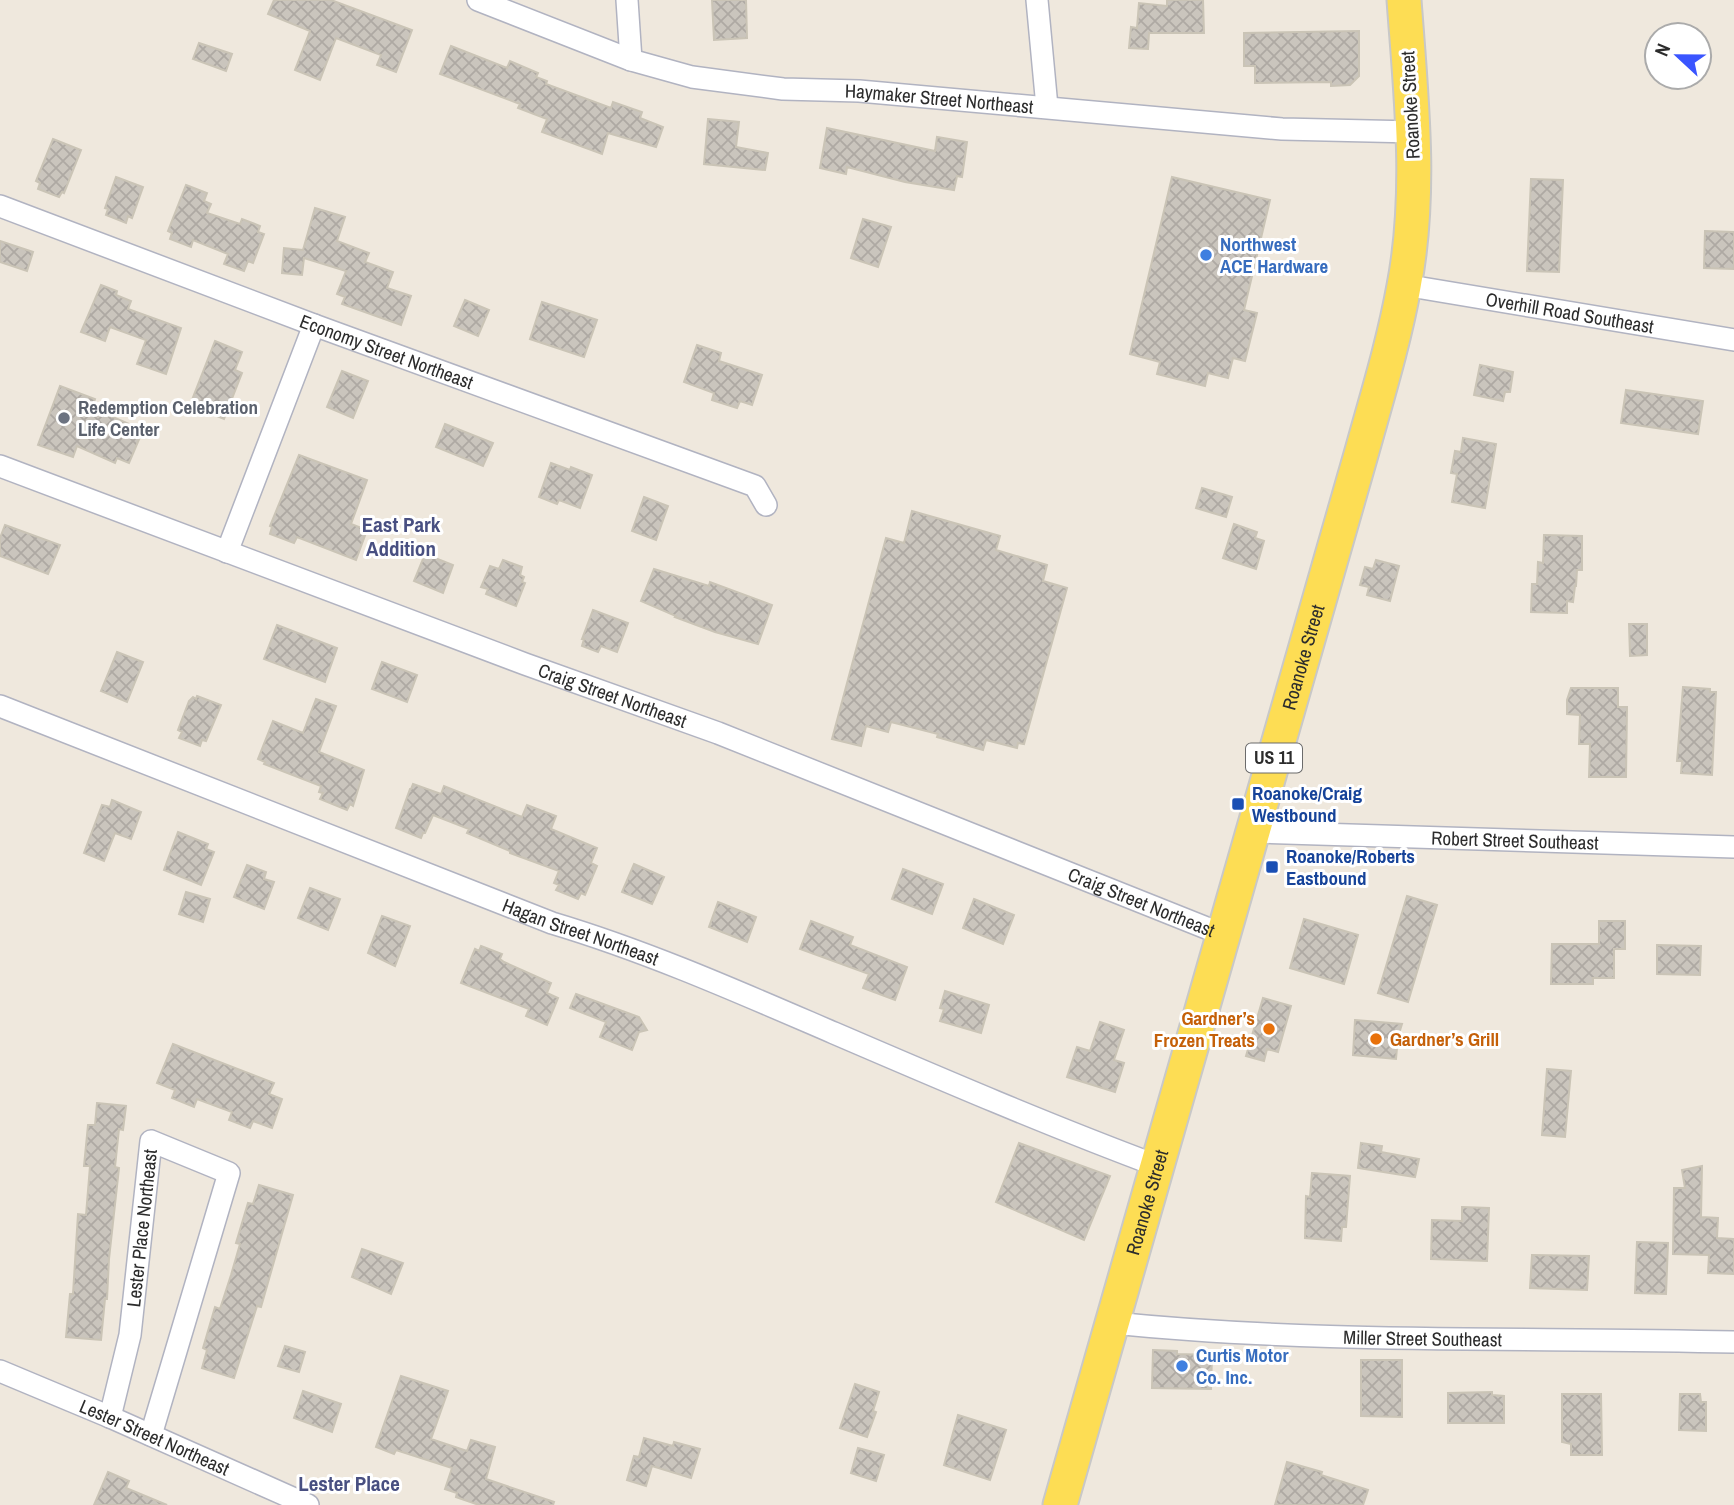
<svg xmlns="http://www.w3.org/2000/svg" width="1734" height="1505" font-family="'Archivo Narrow',sans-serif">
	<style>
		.building { fill: url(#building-cross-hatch); stroke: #cac4b6; stroke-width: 2 }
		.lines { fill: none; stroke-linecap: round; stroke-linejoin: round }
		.minor-casing { stroke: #b1b3c1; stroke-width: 24 }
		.primary-casing { stroke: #c8c8c8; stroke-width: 37 }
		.minor { stroke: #fff; stroke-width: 21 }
		.primary { stroke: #fddd54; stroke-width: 33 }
		.shop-dot { fill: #3f7fe0; stroke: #fff; stroke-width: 2.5 }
		.worship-dot { fill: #6b7280; stroke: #fff; stroke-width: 2.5 }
		.transit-dot { fill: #1a4fb4; stroke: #fff; stroke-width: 2.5 }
		.food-dot { fill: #e8710a; stroke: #fff; stroke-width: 2.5 }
		.labels { text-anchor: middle; stroke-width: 6; stroke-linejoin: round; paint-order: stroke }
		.shield { fill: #fff; stroke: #6b6b6b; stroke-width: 2 }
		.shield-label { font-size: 18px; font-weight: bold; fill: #2c2c2c }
		.street-label { font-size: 19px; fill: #2c2c2c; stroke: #fff }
		.shop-label { font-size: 19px; font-weight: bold; fill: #366cbe; stroke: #fff; text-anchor: start }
		.worship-label { font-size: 19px; font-weight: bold; fill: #5b616d; stroke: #fff; text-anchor: start }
		.transit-label { font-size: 19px; font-weight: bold; fill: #164399; stroke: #fff; text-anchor: start }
		.food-label { font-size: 19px; font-weight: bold; fill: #c56008; stroke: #fff; text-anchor: end }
		.neighbourhood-label { font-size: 21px; font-weight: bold; fill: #484f81; stroke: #fff }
	</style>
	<defs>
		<pattern id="building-cross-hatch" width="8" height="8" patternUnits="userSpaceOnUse" patternTransform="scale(1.75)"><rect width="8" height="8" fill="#cac5bd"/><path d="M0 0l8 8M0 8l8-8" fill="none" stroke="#aea9a3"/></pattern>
	</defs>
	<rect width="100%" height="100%" fill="#efe8dd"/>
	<path class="building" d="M274,0H331L412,30L396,72L377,65L381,55L336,38L320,80L295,70L310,31L268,14Z
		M712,0H746L747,38L714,40Z
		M1167,0H1203L1204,33H1149L1148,49L1129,48L1131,27L1137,28L1139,3L1167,6Z
		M1359,31V76L1350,85L1331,86V82L1255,83V66H1244V33Z
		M199,43L232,54L226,71L193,59Z
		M451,46L507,68L510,61L538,73L536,77L547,81L546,84L611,108L613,102L642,112L640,118L663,127L656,147L608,133L602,154L542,132L547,119L518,108L520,104L440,74Z
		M708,119L739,122L736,147L768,153L765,170L704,164Z
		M827,128L935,151L937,137L967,142L962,177L957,176L954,190L905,182L847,167L846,174L820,168Z
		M53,139L81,150L64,193L62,192L59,197L38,189L40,183L36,181Z
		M116,177L143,187L132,218L128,216L126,223L106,215L108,209L105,208Z
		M1172,177L1270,200L1244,310L1257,313L1245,361L1233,358L1228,378L1208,373L1205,386L1157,374L1160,362L1130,354Z
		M1531,179L1563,180L1559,272L1527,271Z
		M186,185L207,193L204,201L211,204L207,213L240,224L242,219L260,226L258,232L264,234L253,263L248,261L244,271L224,264L228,254L193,240L191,247L170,239L172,233L168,231Z
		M315,208L345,217L337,241L369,253L365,262L393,272L387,288L411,296L401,325L342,304L345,297L337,294L346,271L304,258L302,275L282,273L284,248L303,250Z
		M863,219L891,227L878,267L851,258Z
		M1705,231L1734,232V269L1704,268Z
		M0,241L33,252L27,271L0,262Z
		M101,285L117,291L116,295L131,301L128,309L181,328L166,374L137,364L146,340L110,327L105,341L81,332Z
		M465,300L489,310L478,336L454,326Z
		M542,302L597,320L584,357L530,339Z
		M215,341L242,352L235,370L242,373L224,419L190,405Z
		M697,345L721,353L719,361L762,375L752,405L740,401L737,408L712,400L714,393L684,382Z
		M1480,365L1513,372L1510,392H1505L1503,401L1474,395Z
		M342,371L368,381L353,418L327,407Z
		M60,386L95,399L92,408L143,430L129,463L117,458L115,463L77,446L73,457L38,445Z
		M1626,390L1703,401L1698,434L1621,423Z
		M445,424L493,443L483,466L436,447Z
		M1463,438L1496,444L1485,508L1452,502L1457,474L1451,473L1455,451L1461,452Z
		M299,455L367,480L351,524L367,530L356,560L297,537L294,543L270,534L272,527L270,526Z
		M551,463L570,470L571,467L592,475L580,508L559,500L557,504L539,497Z
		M1202,488L1232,497L1226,517L1196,508Z
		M644,497L668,506L656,540L632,531Z
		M912,511L1000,536L996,550L1047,565L1043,581L1067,588L1024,744L1018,743L1017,748L986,740L983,750L937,737L938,734L891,722L888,732L866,726L861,746L832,739L886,538L904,543Z
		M1234,524L1257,532L1255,538L1264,541L1256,569L1223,558Z
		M5,525L60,545L48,574L0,556V538Z
		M1544,535L1582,536V570H1577L1576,586H1575L1573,602L1567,601V613L1531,612L1532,584H1537L1538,562L1543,563Z
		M425,554L453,565L443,593L414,581Z
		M503,560L522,567L520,575L524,577L522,582L525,583L516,606L486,594L488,589L481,587L490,566L499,569Z
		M1376,560L1399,566L1390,601L1367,595L1369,587L1360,585L1365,567L1373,569Z
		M654,569L709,586L710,582L772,605L758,644L715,632L675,617L676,616L641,601Z
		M593,610L628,623L617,652L601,646L598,652L582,646L584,639H582Z
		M1629,624H1647V655L1630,656Z
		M277,625L337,648L325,682L264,659Z
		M117,652L143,662L127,702L101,691Z
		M382,662L417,675L407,702L372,689Z
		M1683,687L1710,689V692H1716L1712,775L1681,773L1682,761H1677Z
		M1571,688H1618V707H1627L1626,777H1589L1590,744H1579L1580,715L1567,714V700Z
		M197,696L221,705L206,741L202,740L200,746L179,738L182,732L178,730L189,701L193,697L196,699Z
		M316,699L336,706L319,752L364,770L353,806L350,804L347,810L320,799L323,793L319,792L321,786L264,764L265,762L258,759L273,721L303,733Z
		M413,784L441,794L444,786L522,817L527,805L556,816L551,829L597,848L591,863L597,866L585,895L581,893L578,899L556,890L559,885L554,883L559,871L510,853V851L467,833L469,829L433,815L425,833H423L421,838L396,828L410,789H411Z
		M112,800L141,812L131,839L115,833L104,861L84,853L102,805L110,807Z
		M178,832L208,844L206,849L214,852L201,885L164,870Z
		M634,864L664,877L652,904L622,892Z
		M247,865L266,872L264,879L274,882L264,909L234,897Z
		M903,869L943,884L932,914L892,899Z
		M310,888L340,899L328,930L298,918Z
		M186,892L210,899L203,922L179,914Z
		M1407,896L1437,905L1408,1002L1378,993Z
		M974,899L1014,915L1003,944L963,928Z
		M718,902L756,917L747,942L709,927Z
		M382,916L410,926L395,966L368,953Z
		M1304,919L1358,935L1344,984L1290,968Z
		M811,921L853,937L850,945L907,967L895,1000L863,988L869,974L800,949Z
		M1599,921H1625V949H1614V978H1593V984H1551L1552,944H1599Z
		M1657,945L1701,946L1700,975L1657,974Z
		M481,946L502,954L500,959L504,962L551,983L547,993L558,998L547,1025L526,1016L529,1009L461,983L475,949L479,951Z
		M945,991L989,1005L981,1033L940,1021L944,1009L940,1008Z
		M576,994L639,1017L647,1030L639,1032L632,1050L600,1037L606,1022L570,1008Z
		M1263,998L1291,1006L1278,1052L1267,1049L1264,1061L1246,1056Z
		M1355,1020L1402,1024L1398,1037L1396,1059L1353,1055Z
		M1100,1022L1124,1030L1114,1060L1124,1063L1115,1092L1067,1077L1077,1047L1090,1051Z
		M173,1044L274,1083L269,1094L282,1099L272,1128L253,1121L250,1128L229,1120L232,1112L197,1099L194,1107L172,1098L175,1090L157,1083Z
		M1547,1069L1571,1071L1565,1137L1542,1135Z
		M97,1103L126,1106L123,1130L119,1129L115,1167L119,1168L109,1259L107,1299H105L101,1340L66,1337L70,1294H73L78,1214L86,1215L90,1166H84L88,1125H95Z
		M1019,1143L1110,1176L1084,1240L996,1202Z
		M1361,1143L1382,1146L1381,1152L1419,1159L1415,1177L1358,1168Z
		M1702,1166L1701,1217L1718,1218L1717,1238L1734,1239V1274L1708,1273L1709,1255L1673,1254L1674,1188H1685L1682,1170Z
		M1312,1173L1350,1176L1346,1227H1342L1341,1241L1305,1238L1306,1196L1310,1197Z
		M259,1185L293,1195L261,1307L257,1306L234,1378L202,1368L207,1350L203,1348L215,1307L220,1309L231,1275L240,1244L236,1243L248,1203L253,1204Z
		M1462,1207L1489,1208L1487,1261L1431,1259L1432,1220L1462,1221Z
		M1637,1242L1668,1243L1666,1294L1635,1293Z
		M362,1249L403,1263L391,1294L352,1277Z
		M1532,1255L1589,1256L1587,1290L1530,1288Z
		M285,1346L305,1352L299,1372L278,1366Z
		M1153,1350L1177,1351V1354L1212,1355L1211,1389L1152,1388Z
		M1361,1360H1402V1417L1361,1416Z
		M401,1376L448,1391L431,1439L467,1451L471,1440L495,1447L486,1479L554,1502L553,1505H479L456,1497L457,1493L445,1489L452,1468L396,1450L394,1454L376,1447Z
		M855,1384L879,1392L873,1411L876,1412L867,1437L840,1428Z
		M303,1391L341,1404L332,1432L294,1418Z
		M1492,1392V1395L1504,1396V1423H1448V1393Z
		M1562,1394H1601L1602,1455H1571V1444L1562,1442Z
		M1680,1394H1700L1701,1402H1706V1431L1679,1430Z
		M958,1415L1006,1430L990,1480L944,1465Z
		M644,1438L673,1446L674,1442L700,1449L691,1478L652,1466L646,1486L627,1480L634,1456L639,1457Z
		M858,1448L884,1455L876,1481L851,1473Z
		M1287,1462L1322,1472L1321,1475L1368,1490L1363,1505H1275Z
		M108,1472L129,1481L126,1488L167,1505H94Z"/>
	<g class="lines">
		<defs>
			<g id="minor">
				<path id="s1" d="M478,0L631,60L692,77L783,89L859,91L1282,129L1414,132"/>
				<path d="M627,0L631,60"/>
				<path d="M1037,0L1047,107"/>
				<path id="s2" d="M0,206L314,325L755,486L766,505"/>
				<path id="s3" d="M1404,285L1734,340"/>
				<path id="s4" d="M0,466L525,664L718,733L1224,935"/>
				<path d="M227,552L314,325"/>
				<path id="s5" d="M0,706L552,923C649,952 741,993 834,1033C941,1079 1048,1125 1158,1166"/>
				<path id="s6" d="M1254,832L1734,847"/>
				<path id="s7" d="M1113,1323C1319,1344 1527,1337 1734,1342"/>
				<path id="s8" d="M0,1371L110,1417L308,1505"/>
				<path id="s9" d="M110,1417L130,1335L151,1141L229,1173L151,1435"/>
			</g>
			<g id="primary">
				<path id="s10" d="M1060,1505L1362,451C1377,397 1394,342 1404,286C1422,192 1411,95 1404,0"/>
			</g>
		</defs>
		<use href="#minor" class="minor-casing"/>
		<use href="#primary" class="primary-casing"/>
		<use href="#minor" class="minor"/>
		<use href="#primary" class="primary"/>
	</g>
	<g class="shop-dot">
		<circle cx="1206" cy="255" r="7"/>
		<circle cx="1182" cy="1366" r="7"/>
	</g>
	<circle class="worship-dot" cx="64" cy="418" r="7"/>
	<g class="transit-dot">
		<rect x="1231" y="797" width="14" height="14" rx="3.5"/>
		<rect x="1265" y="860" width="14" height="14" rx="3.5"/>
	</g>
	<g class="food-dot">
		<circle cx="1269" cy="1029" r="7"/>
		<circle cx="1376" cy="1039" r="7"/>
	</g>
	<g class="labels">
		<rect class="shield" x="1246" y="743.5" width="56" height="29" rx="5"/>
		<g class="shield-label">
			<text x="1274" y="764">US 11</text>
		</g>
		<g class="street-label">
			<text dy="7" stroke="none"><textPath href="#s1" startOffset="476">Haymaker Street Northeast</textPath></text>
			<text transform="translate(1410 105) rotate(-93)" y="7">Roanoke Street</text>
			<text dy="7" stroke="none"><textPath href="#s3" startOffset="168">Overhill Road Southeast</textPath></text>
			<text dy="7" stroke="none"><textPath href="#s2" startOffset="413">Economy Street Northeast</textPath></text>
			<text dy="7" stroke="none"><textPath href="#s10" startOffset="882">Roanoke Street</textPath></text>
			<text dy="7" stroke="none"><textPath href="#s4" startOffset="654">Craig Street Northeast</textPath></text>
			<text dy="7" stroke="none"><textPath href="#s6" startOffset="261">Robert Street Southeast</textPath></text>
			<text dy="7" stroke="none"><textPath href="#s4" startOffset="1222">Craig Street Northeast</textPath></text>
			<text dy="7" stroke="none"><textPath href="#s5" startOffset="623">Hagan Street Northeast</textPath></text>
			<text dy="7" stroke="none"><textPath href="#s10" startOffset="315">Roanoke Street</textPath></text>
			<text dy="7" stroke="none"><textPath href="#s9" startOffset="192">Lester Place Northeast</textPath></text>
			<text dy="7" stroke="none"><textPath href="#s7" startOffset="310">Miller Street Southeast</textPath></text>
			<text dy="7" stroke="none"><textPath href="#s8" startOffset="168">Lester Street Northeast</textPath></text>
		</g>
		<g class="shop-label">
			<text x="1220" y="251">Northwest<tspan x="1220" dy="22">ACE Hardware</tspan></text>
			<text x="1196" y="1362">Curtis Motor<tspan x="1196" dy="22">Co. Inc.</tspan></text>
		</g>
		<g class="worship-label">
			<text x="78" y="414">Redemption Celebration<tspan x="78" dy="22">Life Center</tspan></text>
		</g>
		<g class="transit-label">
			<text x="1252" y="800">Roanoke/Craig<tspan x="1252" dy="22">Westbound</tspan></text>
			<text x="1286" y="863">Roanoke/Roberts<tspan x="1286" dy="22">Eastbound</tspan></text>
		</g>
		<g class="food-label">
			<text x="1255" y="1025">Gardner’s<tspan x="1255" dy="22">Frozen Treats</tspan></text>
			<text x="1390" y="1046" text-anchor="start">Gardner’s Grill</text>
		</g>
		<g class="neighbourhood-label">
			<text x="401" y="532">East Park<tspan x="401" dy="24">Addition</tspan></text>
			<text x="349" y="1491">Lester Place</text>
		</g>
	</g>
	<g transform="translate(1678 56) rotate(292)"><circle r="33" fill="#ffffff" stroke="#ababab" stroke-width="2"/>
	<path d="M0-5L12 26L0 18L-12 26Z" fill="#3a55ff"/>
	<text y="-10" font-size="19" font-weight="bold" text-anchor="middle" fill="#2c2c2c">N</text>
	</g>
</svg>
